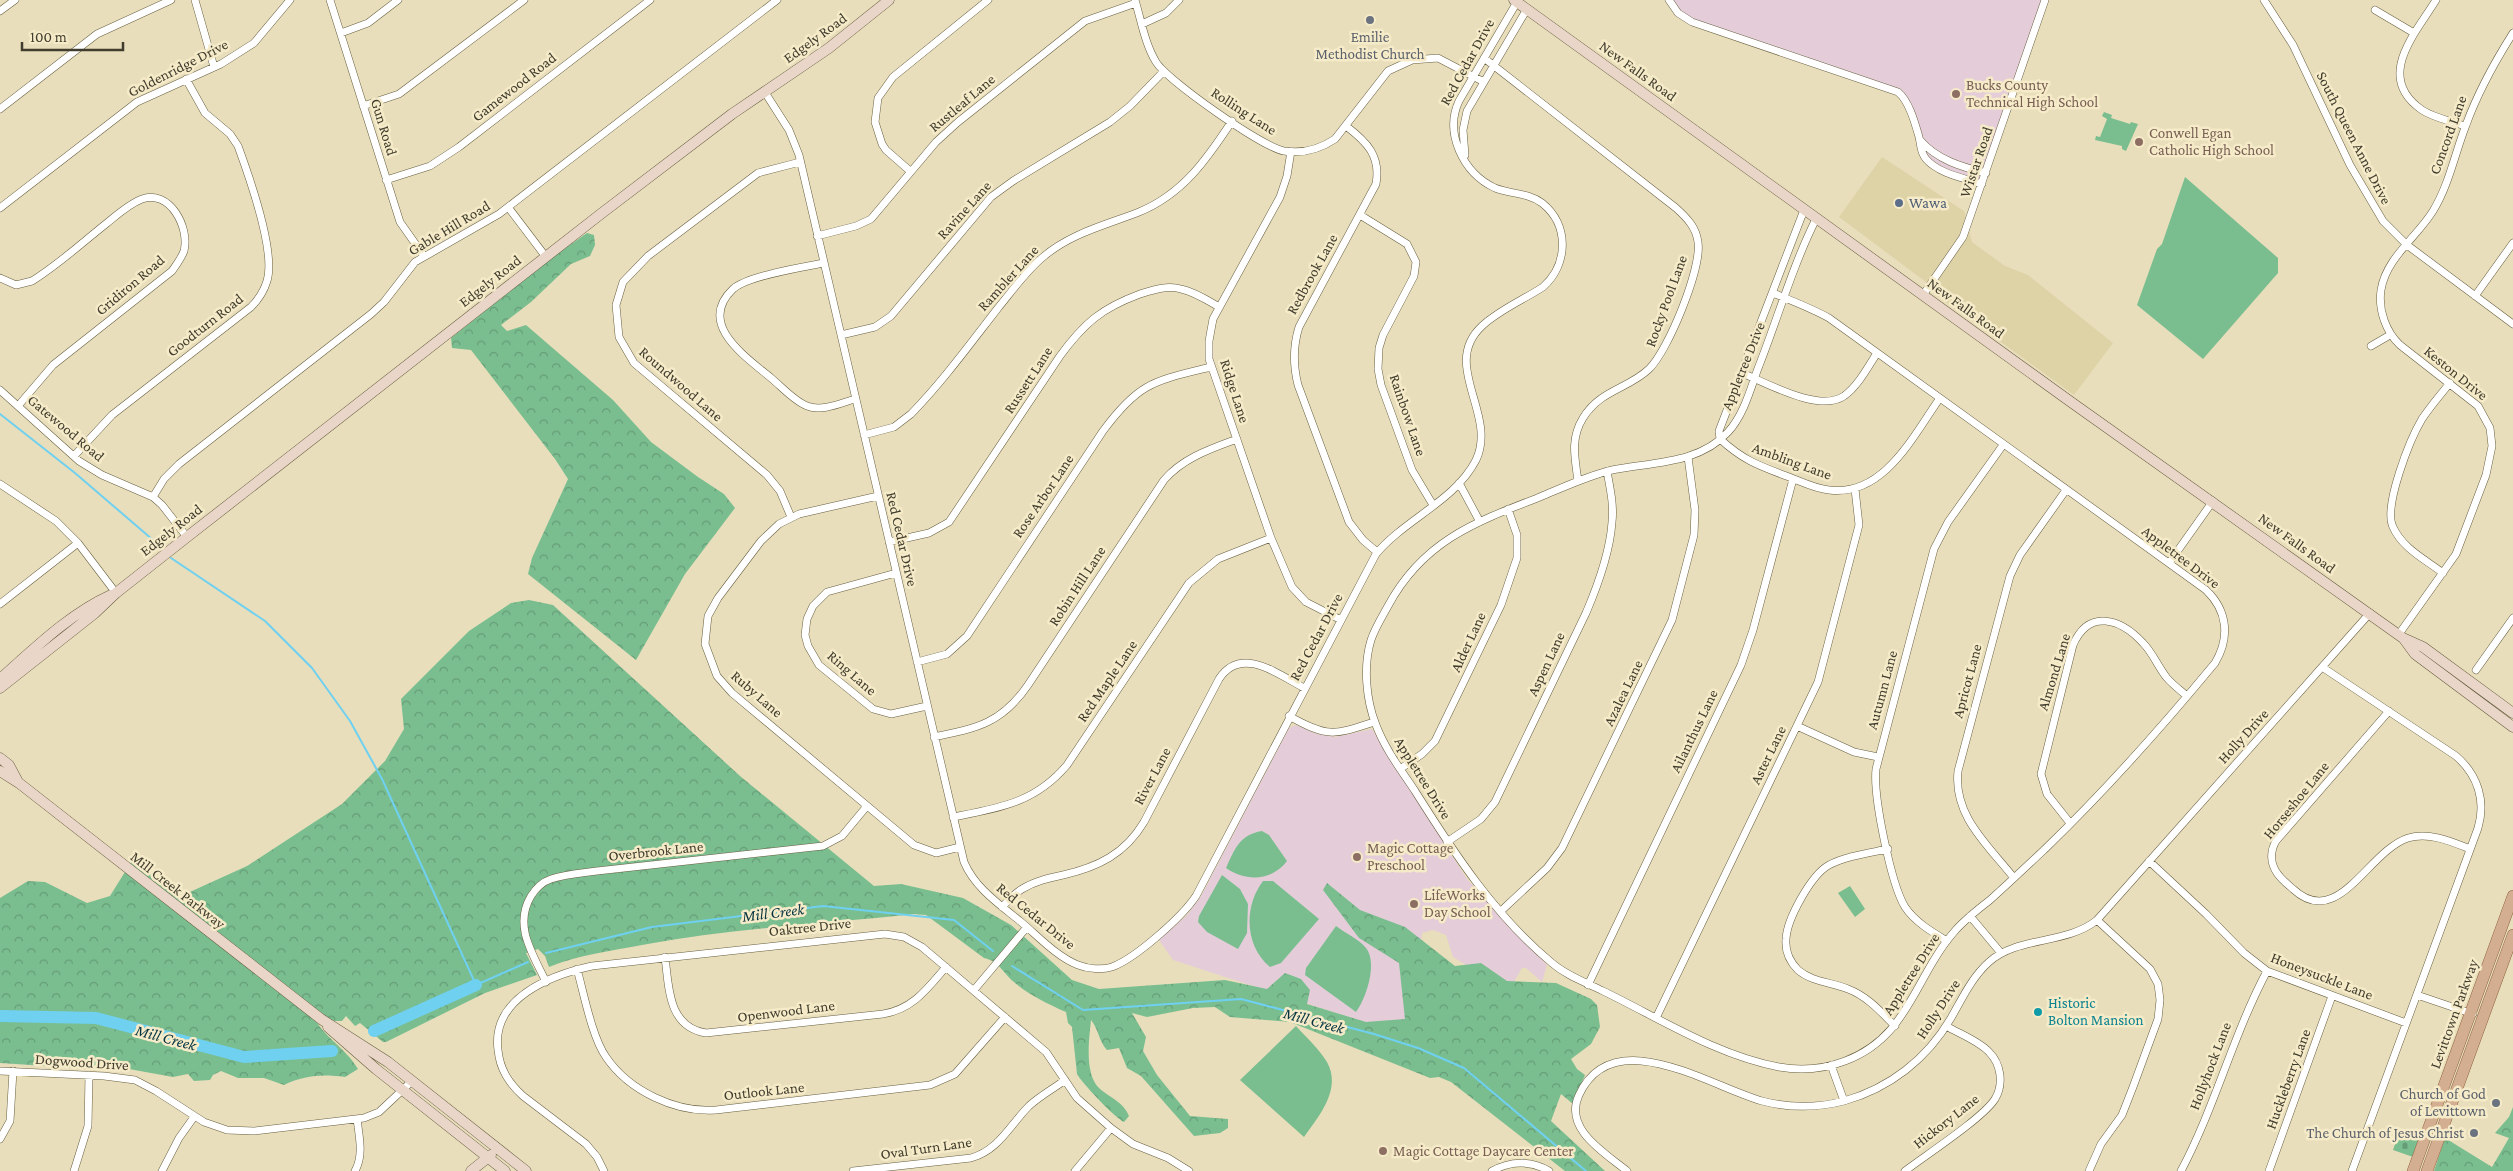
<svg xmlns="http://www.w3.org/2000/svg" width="2513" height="1171" font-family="'Crimson Pro',serif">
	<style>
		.built { fill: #ded2a7 }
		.education { fill: #e4cdd8 }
		.green { fill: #7abe90 }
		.forest { fill: url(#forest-crowns) }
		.cemetery { fill: url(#cemetery-stones) }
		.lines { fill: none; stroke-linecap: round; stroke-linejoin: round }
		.stream { stroke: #6fd0f0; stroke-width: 2 }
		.river { stroke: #6fd0f0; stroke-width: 12 }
		.street-casing { stroke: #685f40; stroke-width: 8 }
		.secondary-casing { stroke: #685f40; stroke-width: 11 }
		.primary-casing { stroke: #8d633f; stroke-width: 12 }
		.street { stroke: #fff; stroke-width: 7 }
		.secondary { stroke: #e9d6c8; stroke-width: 10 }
		.primary { stroke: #d4ae91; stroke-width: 11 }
		.worship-dot { fill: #6b7280; stroke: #f6ebc8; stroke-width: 2 }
		.education-dot { fill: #8d6e63; stroke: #f6ebc8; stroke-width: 2 }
		.service-dot { fill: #5c6f8a; stroke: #f6ebc8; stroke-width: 2 }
		.culture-dot { fill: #0f9aa8; stroke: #f6ebc8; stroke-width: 2 }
		.labels { text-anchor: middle; stroke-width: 5; stroke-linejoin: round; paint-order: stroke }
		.worship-label { font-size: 15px; fill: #5b616d; stroke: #f6ebc8; text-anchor: end }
		.street-label { font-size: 15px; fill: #403c2e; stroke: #f6ebc8 }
		.education-label { font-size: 15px; fill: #785e54; stroke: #f6ebc8; text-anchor: start }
		.service-label { font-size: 15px; fill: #4e5e75; stroke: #f6ebc8; text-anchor: start }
		.culture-label { font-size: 15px; fill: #0d838f; stroke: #f6ebc8; text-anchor: start }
		.water-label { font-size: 16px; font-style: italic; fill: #033340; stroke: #f6ebc8 }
	</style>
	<defs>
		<pattern id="forest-crowns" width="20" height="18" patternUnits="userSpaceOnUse" patternTransform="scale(1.25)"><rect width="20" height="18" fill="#7abe90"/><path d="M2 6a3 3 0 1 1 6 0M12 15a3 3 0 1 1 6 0" fill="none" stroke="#659c76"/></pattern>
		<pattern id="cemetery-stones" width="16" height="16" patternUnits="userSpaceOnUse" patternTransform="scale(1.25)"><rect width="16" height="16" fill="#7abe90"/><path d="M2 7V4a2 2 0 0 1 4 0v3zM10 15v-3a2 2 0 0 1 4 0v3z" fill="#659c76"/></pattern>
	</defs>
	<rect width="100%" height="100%" fill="#e8debb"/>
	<path class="built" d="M1882,157L1964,211L1972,242L2005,266L2028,275L2113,343L2074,395L1935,294L1934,288L1839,217Z"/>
	<path class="education" d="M1669,0H2046L1982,184L1933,165L1920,145L1902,95L1692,22Z
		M1296,725L1317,734L1335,737L1372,729L1467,879L1547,965L1542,982L1526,968H1522L1514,982L1507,981L1471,968L1453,957L1446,935L1433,930L1422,933L1410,1037L1173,960L1159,940L1187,915L1200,898L1289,728Z"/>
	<path class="green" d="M2104,112L2112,115L2111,118L2130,124L2131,122L2138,124L2126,151L2122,149V146L2095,140L2096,136L2100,137L2107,119L2102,116Z
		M2185,177L2278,258V273L2203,359L2137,305L2157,249L2162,244Z
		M1262,831L1269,835L1287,861C1272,881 1246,882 1226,868C1235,849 1239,835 1262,831Z
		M1222,875L1240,889L1248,904L1247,933L1238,949L1207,932L1198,922L1199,916Z
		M1263,881H1273L1319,919L1281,963L1270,967C1244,945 1244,906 1263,881Z
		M1850,886L1865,909L1855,917L1838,893Z
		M1336,926C1345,933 1359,939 1366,948C1378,963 1366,999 1356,1012L1305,975L1306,968Z
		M1296,1026C1306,1037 1319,1049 1327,1062C1342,1089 1319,1116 1304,1137L1240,1080Z"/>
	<path class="forest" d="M587,233L594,235L595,245L590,256L571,264L531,302L501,325L507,331L526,325L613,400L651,442L698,477L724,494L735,508L685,574L636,660L528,574L532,558L568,479L555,459L471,350L452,348L451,338L550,259Z
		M529,600L553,605L740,776L874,886L901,884L963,898L1011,925L1072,980L1099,989L1225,980L1267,989L1285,973L1301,979L1310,990L1307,1004L1366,1022L1405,1019L1399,963L1359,938L1323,890L1327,883L1360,910L1405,927L1455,966L1481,963L1507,981L1556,983L1591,999L1597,1005L1600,1027L1591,1044L1571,1059L1577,1069L1585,1075L1573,1104L1561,1094L1551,1121L1605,1171H1565L1451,1082L1439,1077L1430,1078L1290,1022L1230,1017L1215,1007L1193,1008L1147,1017L1132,1013L1146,1037L1143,1051L1157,1075L1190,1116L1228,1119V1128L1220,1133L1194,1136L1141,1076L1127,1068L1119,1048L1107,1050C1099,1042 1099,1030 1091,1020C1089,1040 1084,1075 1100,1089C1111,1098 1124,1103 1129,1116L1124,1122C1115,1118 1081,1082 1077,1074L1072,1027L1068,1023L1066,1012C1048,1004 1029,995 1014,982C1002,972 1000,962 984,958L926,915L914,914C823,924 732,928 642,945C610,951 579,955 549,967L545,956L538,949L526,953L537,975L485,993L386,1042H383L360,1023L355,1026L346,1016L342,1021H335L314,1016C320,1034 346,1048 358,1069L345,1077C323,1074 305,1075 284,1085L264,1078H238L221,1071L213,1075L210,1080L194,1081L188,1074L173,1077L129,1069H92L0,1063V898L28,881L45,882L87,903L110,896L133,859L181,896L247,866L342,804L385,761L404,729L401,699L469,631L511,603Z
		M2513,1107V1171H2434L2445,1138L2492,1167L2509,1138L2495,1133L2509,1117Z"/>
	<path class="cemetery" d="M2399,1132L2419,1139L2413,1157L2393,1150Z"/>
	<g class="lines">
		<path class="stream" d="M0,414L75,473L160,546
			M171,558L265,621L312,668L350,721L382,779L476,985L528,962
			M546,953L652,927L823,906L954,920L993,951
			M1012,966L1083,1010L1241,999L1374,1034L1418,1048L1464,1068L1586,1171"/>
		<path class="river" d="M0,1016L96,1018L244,1057L332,1051
			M374,1031L476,985"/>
		<defs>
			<path id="street" d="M195,0L214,67
				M330,0L400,222L424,256
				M1135,0C1141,20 1145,44 1156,62C1168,81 1262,147 1284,151C1303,154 1320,149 1335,139L1388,71L1412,60L1438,58L1484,82
				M1669,0L1678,13L1692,22L1898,92C1909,101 1915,123 1919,137C1921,145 1920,152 1926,159C1939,174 1964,178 1982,184
				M2264,0L2293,45L2350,165L2383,221L2407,245L2513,324
				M2436,0C2416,33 2374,77 2422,110C2434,118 2451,121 2465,126
				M2375,10L2414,33
				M0,11L15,0
				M1142,24L1166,13L1179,0
				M341,33L368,23L398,0
				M1484,58L1676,208C1687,218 1696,227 1698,242C1702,268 1668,351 1649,369C1628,389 1600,390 1583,418C1570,439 1575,458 1578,481
				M764,91L789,130L799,155L964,862C975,888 999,904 1021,922C1038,936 1057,957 1078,965C1088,969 1102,970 1112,967C1136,958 1182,917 1196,896L1376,554C1405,519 1455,501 1476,460C1498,414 1440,365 1482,326C1499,310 1523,300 1543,287C1568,265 1570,225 1542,203C1529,193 1510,194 1495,188C1463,173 1444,133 1459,101L1517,2
				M363,106L399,94L524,0
				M0,109L97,34L171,0
				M1346,126C1367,142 1381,156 1376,184L1299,327C1293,346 1293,365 1298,385L1349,522L1363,540L1377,552
				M1920,140C1937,160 1962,167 1986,173
				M1291,151L1287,176L1280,197L1213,319L1209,341V359L1271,538L1292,587L1306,602L1341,620
				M1465,155L1463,130L1467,111L1527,9
				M910,171L886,150L882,144L875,122L878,98L893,77L988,0
				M386,180L430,166L459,147L650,0
				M508,207L546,257
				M0,208L137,102L221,64L254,43L290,0
				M1360,215L1407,244L1416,262L1414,276L1383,335L1379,348L1378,369L1381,385L1412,470L1433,505
				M817,236L856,226L871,219L936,142L958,122L1085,21L1136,3
				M824,263C803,267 747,276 733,289C696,324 746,357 771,378C782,387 794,401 807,406C822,412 841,403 855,399
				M0,278L16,285L32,281C58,265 83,242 107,223C118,214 129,204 142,199C170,189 190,228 184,251C181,259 176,265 172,271L53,365L18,406
				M1773,293C1792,301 1811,308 1829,318L2206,590C2228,611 2230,638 2215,663C2162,727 2106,790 2046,848C2028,865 2009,883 1990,900C1977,910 1964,920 1954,932C1914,978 1909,1037 1845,1061C1824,1069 1801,1071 1779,1067C1716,1055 1659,1018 1603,991C1585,982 1567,976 1552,963C1495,916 1454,853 1415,791C1401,770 1385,749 1376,725C1366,700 1363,666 1371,640C1375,628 1382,617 1388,606C1423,541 1475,522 1540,497C1564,487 1587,476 1612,470C1652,462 1699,464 1728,432C1743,416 1750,391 1757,371C1777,321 1792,267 1816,219
				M1923,295L1963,237L2045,0
				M2475,296L2513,243
				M841,335L875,327L891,316L991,197L1013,181L1110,122L1130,106L1164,71
				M2371,346L2390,335
				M1742,373C1767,383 1819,413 1844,396C1858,386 1868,367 1877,353
				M0,390L79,461L102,475L153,497L162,505L187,537
				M864,435L894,427L911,414C943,381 970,344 998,308C1012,291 1026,271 1043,257C1071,233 1106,225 1139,212C1183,194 1207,159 1232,121
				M1720,439C1744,461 1760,466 1789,477C1802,482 1816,489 1829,490C1884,497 1913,436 1940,398
				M1720,439L1719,431L1804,210
				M74,456L112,415L251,307C258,300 264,291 267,281C276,252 249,176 238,146L230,134L205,113L186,79
				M1459,483L1480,522
				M0,484L56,521L78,543L116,593
				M878,496L799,514L779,524L761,541L718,598L708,616L705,644L717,676L732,693L914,845L936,853L960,847
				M153,497L164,479L179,464L371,314L384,302L415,262L499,214L777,0
				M791,517L780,491L767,475L634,363L619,337L616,305L623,282L648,256L758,173L800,162
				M889,542L929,533L949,522L1060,356C1084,323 1102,308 1140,294C1153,290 1167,285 1181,289C1195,292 1207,300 1219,307
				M2169,563L2213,501
				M896,573L827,592L813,606L807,619L805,635L808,646L819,665L873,709L891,714L927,706
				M2443,573C2426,560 2402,548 2393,527C2383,507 2410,439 2422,419C2430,407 2440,395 2450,383
				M0,604L78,543
				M2399,634L2456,554L2486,475L2492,446L2490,428L2478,406L2400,345C2386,332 2378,310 2381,290C2386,258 2417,237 2433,211C2449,185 2455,153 2466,125C2478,92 2494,63 2513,33
				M917,662L947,654L967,636L1103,431C1139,382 1154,381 1211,367
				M2322,667L2456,756C2478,775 2486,801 2478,828L2352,1171
				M2476,670L2513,618
				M2389,711L2276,841C2270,851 2270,863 2277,873C2281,879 2287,884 2293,889C2338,931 2368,851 2408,838C2429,832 2450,841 2470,849
				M1289,716C1328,738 1334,735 1374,722
				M1797,726L1854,752L1878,757
				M934,737C978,728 1002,723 1028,685L1164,480C1183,458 1210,449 1237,439
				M1400,769L1422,754L1435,741L1501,605L1517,558V535L1508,509
				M953,817C999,808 1035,803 1067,765L1189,583L1218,559L1271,538
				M2070,823L2047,794L2041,774L2073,645C2089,608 2121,619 2143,643C2153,653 2158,667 2167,678C2173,685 2180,690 2187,696
				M1447,842L1481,819L1495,802L1586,613C1598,585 1610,552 1612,522C1614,505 1610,488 1607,471
				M1888,849C1869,853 1846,856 1829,865C1811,875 1787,919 1786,939C1785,951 1790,962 1798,970C1812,982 1831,982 1848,989C1867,996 1881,1012 1895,1026
				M2149,861L2206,914L2244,953L2267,971L2406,1023
				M2014,878C1988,845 1953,816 1958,771L2010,576L2020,555L2066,490
				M1002,907C1009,900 1015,893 1022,889C1035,881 1049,878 1063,875C1098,867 1125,854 1144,822L1219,679C1241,645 1278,674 1304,688
				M1501,911L1547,868L1562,848L1672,620L1694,535L1695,510L1688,457
				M1970,916L2001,953
				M1947,941C1932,932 1915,922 1905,907C1891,884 1873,796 1876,769L1934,549L1948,522L2003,445
				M665,957C669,988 668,1027 706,1033L883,1014C913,1009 927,989 946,967
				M577,969C584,994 592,1037 606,1057C629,1091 676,1113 716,1110L930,1085L955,1074L1005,1017
				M546,982C533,954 513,926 531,896C536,888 542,882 551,879C566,874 582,873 597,871L823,846L842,836L867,806
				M1588,985L1741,665L1753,630L1793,479
				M974,990L1027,927
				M2417,995L2473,1014
				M1656,1018L1818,682L1859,525L1855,489
				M1831,1065L1844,1101
				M0,1071L104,1076L135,1080L156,1091L204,1122L227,1130L254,1131L364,1118L379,1112L412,1081
				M0,1139L10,1121L13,1071
				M74,1171L88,1126L89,1075
				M162,1171L179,1138L194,1117
				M355,1171C364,1155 359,1136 357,1119
				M604,1171L597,1157L586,1144L523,1096C509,1083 500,1070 498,1050C491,998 551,975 592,966L885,934L904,937L922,947L1046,1052L1077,1098L1111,1128L1133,1144L1168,1158L1189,1171
				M853,1171L971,1158C999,1150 1010,1125 1029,1106C1040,1096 1053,1089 1065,1080
				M1075,1171L1111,1128
				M1492,1171C1510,1161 1531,1160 1549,1171
				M1627,1171C1605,1153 1563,1129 1579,1095C1613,1021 1711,1087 1762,1101C1789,1108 1817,1108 1844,1101C1890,1088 1927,1059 1951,1018C1962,999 1972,977 1989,962C2018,936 2066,945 2097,920L2370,613
				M1905,1171C1926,1155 1983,1118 1995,1099C2004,1084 2001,1064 1989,1052C1979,1041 1960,1034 1946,1026
				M2089,1171L2101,1144L2122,1115L2133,1087L2158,1019L2160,1000L2158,984L2150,969L2097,920
				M2181,1171C2215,1107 2233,1035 2267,971
				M2269,1171L2332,996"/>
			<path id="secondary" d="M1514,0L2071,402L2403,638L2423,647L2513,713
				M2404,639L2415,654L2513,727
				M0,679C34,649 69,614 111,595
				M0,688L95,613L116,593L187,537L602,213L732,114L829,48L889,0
				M0,758L9,765L18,782
				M0,771L19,783L321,1019L388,1062L526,1171
				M328,1027L376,1069L505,1171
				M471,1171L491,1155"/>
			<path id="primary" d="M2413,1171L2513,896
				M2427,1171L2513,935"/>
		</defs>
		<use href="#street" class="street-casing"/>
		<use href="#secondary" class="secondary-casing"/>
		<use href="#primary" class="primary-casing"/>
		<use href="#street" class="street"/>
		<use href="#secondary" class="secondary"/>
		<use href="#primary" class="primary"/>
	</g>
	<g class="worship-dot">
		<circle cx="1370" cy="20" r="5"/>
		<circle cx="2496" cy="1103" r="5"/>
		<circle cx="2474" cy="1133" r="5"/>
	</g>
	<g class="education-dot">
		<circle cx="1956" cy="94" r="5"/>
		<circle cx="2139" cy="142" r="5"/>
		<circle cx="1357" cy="857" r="5"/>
		<circle cx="1414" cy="904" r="5"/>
		<circle cx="1383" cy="1151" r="5"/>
	</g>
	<circle class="service-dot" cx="1899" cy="203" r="5"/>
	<circle class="culture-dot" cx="2038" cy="1012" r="5"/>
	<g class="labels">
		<g class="worship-label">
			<text x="1370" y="42" text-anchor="middle">Emilie<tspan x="1370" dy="17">Methodist Church</tspan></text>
			<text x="2486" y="1099">Church of God<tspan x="2486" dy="17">of Levittown</tspan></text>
			<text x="2464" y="1138">The Church of Jesus Christ</text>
		</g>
		<g class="street-label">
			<text transform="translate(815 38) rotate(-36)" y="5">Edgely Road</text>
			<text transform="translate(1467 62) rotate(-61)" y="5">Red Cedar Drive</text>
			<text transform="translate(178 68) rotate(-27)" y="5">Goldenridge Drive</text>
			<text transform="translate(1638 71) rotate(36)" y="5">New Falls Road</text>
			<text transform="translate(514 87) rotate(-38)" y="5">Gamewood Road</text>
			<text transform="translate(962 103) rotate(-40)" y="5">Rustleaf Lane</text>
			<text transform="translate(1244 111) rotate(33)" y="5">Rolling Lane</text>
			<text transform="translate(384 127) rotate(73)" y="5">Gun Road</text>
			<text transform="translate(2448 135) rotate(-70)" y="5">Concord Lane</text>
			<text transform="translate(2354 138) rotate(63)" y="5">South Queen Anne Drive</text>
			<text transform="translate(1976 162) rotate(-71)" y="5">Wistar Road</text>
			<text transform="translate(964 210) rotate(-48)" y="5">Ravine Lane</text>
			<text transform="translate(449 228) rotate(-31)" y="5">Gable Hill Road</text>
			<text transform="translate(1312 274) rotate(-61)" y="5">Redbrook Lane</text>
			<text transform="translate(1008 278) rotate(-48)" y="5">Rambler Lane</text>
			<text transform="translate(490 281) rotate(-38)" y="5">Edgely Road</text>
			<text transform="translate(130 285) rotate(-40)" y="5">Gridiron Road</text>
			<text transform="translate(1666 301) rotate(-70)" y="5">Rocky Pool Lane</text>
			<text transform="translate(1966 308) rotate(36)" y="5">New Falls Road</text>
			<text transform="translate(205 325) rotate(-38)" y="5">Goodturn Road</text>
			<text transform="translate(1743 366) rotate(-68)" y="5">Appletree Drive</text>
			<text transform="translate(2456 373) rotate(39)" y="5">Keston Drive</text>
			<text transform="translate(1028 380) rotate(-57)" y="5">Russett Lane</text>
			<text transform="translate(681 384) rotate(41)" y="5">Roundwood Lane</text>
			<text transform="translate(1235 391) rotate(72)" y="5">Ridge Lane</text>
			<text transform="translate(1408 415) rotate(71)" y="5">Rainbow Lane</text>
			<text transform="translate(66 428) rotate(40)" y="5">Gatewood Road</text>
			<text transform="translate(1792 461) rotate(20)" y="5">Ambling Lane</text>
			<text transform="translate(1043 496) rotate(-56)" y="5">Rose Arbor Lane</text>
			<text transform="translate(171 530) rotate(-38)" y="5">Edgely Road</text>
			<text transform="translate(902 539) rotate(77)" y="5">Red Cedar Drive</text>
			<text transform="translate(2297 543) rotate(36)" y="5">New Falls Road</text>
			<text transform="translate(2181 557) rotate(37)" y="5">Appletree Drive</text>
			<text transform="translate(1077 586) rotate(-57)" y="5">Robin Hill Lane</text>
			<text transform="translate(1316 637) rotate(-62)" y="5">Red Cedar Drive</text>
			<text transform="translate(1468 642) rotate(-65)" y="5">Alder Lane</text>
			<text transform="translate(1546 664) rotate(-65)" y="5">Aspen Lane</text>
			<text transform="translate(2054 672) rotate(-73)" y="5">Almond Lane</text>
			<text transform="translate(852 673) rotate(41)" y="5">Ring Lane</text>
			<text transform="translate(1107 681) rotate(-56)" y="5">Red Maple Lane</text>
			<text transform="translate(1967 681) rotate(-75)" y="5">Apricot Lane</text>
			<text transform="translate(1882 690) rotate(-75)" y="5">Autumn Lane</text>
			<text transform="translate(1623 693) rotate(-64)" y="5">Azalea Lane</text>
			<text transform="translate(757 694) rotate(41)" y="5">Ruby Lane</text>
			<text transform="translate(1694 731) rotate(-64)" y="5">Ailanthus Lane</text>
			<text transform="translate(2243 736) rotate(-48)" y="5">Holly Drive</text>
			<text transform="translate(1768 755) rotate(-64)" y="5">Aster Lane</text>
			<text transform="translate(1152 776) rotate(-62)" y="5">River Lane</text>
			<text transform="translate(1423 778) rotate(58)" y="5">Appletree Drive</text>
			<text transform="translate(2296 800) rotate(-51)" y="5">Horseshoe Lane</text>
			<text transform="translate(656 851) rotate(-6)" y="5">Overbrook Lane</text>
			<text transform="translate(178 890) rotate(38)" y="5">Mill Creek Parkway</text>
			<text transform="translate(1036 916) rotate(39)" y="5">Red Cedar Drive</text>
			<text transform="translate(810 927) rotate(-6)" y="5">Oaktree Drive</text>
			<text transform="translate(1911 974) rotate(-58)" y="5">Appletree Drive</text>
			<text transform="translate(2322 976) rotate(21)" y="5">Honeysuckle Lane</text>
			<text transform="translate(1938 1009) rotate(-57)" y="5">Holly Drive</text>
			<text transform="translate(786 1011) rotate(-7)" y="5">Openwood Lane</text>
			<text transform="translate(2454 1014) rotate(-70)" y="5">Levittown Parkway</text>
			<text transform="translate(82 1062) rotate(4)" y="5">Dogwood Drive</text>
			<text transform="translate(2210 1066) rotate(-69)" y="5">Hollyhock Lane</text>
			<text transform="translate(2288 1079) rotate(-70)" y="5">Huckleberry Lane</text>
			<text transform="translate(764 1091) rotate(-6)" y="5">Outlook Lane</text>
			<text transform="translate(1946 1121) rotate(-38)" y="5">Hickory Lane</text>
			<text transform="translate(926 1148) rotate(-8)" y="5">Oval Turn Lane</text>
		</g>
		<g class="education-label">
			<text x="1966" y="90">Bucks County<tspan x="1966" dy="17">Technical High School</tspan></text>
			<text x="2149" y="138">Conwell Egan<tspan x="2149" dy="17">Catholic High School</tspan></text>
			<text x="1367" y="853">Magic Cottage<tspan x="1367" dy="17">Preschool</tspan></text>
			<text x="1424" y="900">LifeWorks<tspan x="1424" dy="17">Day School</tspan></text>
			<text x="1393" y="1156">Magic Cottage Daycare Center</text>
		</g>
		<g class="service-label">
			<text x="1909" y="208">Wawa</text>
		</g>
		<g class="culture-label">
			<text x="2048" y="1008">Historic<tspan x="2048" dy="17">Bolton Mansion</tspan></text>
		</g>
		<g class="water-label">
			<text transform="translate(773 912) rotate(-7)" y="6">Mill Creek</text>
			<text transform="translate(1314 1020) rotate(15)" y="6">Mill Creek</text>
			<text transform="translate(166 1037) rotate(15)" y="6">Mill Creek</text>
		</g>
	</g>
	<path d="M22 42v8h101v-8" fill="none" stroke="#403c2e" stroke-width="2.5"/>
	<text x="30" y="42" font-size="15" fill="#403c2e" stroke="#f6ebc8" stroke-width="4" paint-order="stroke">100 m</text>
</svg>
